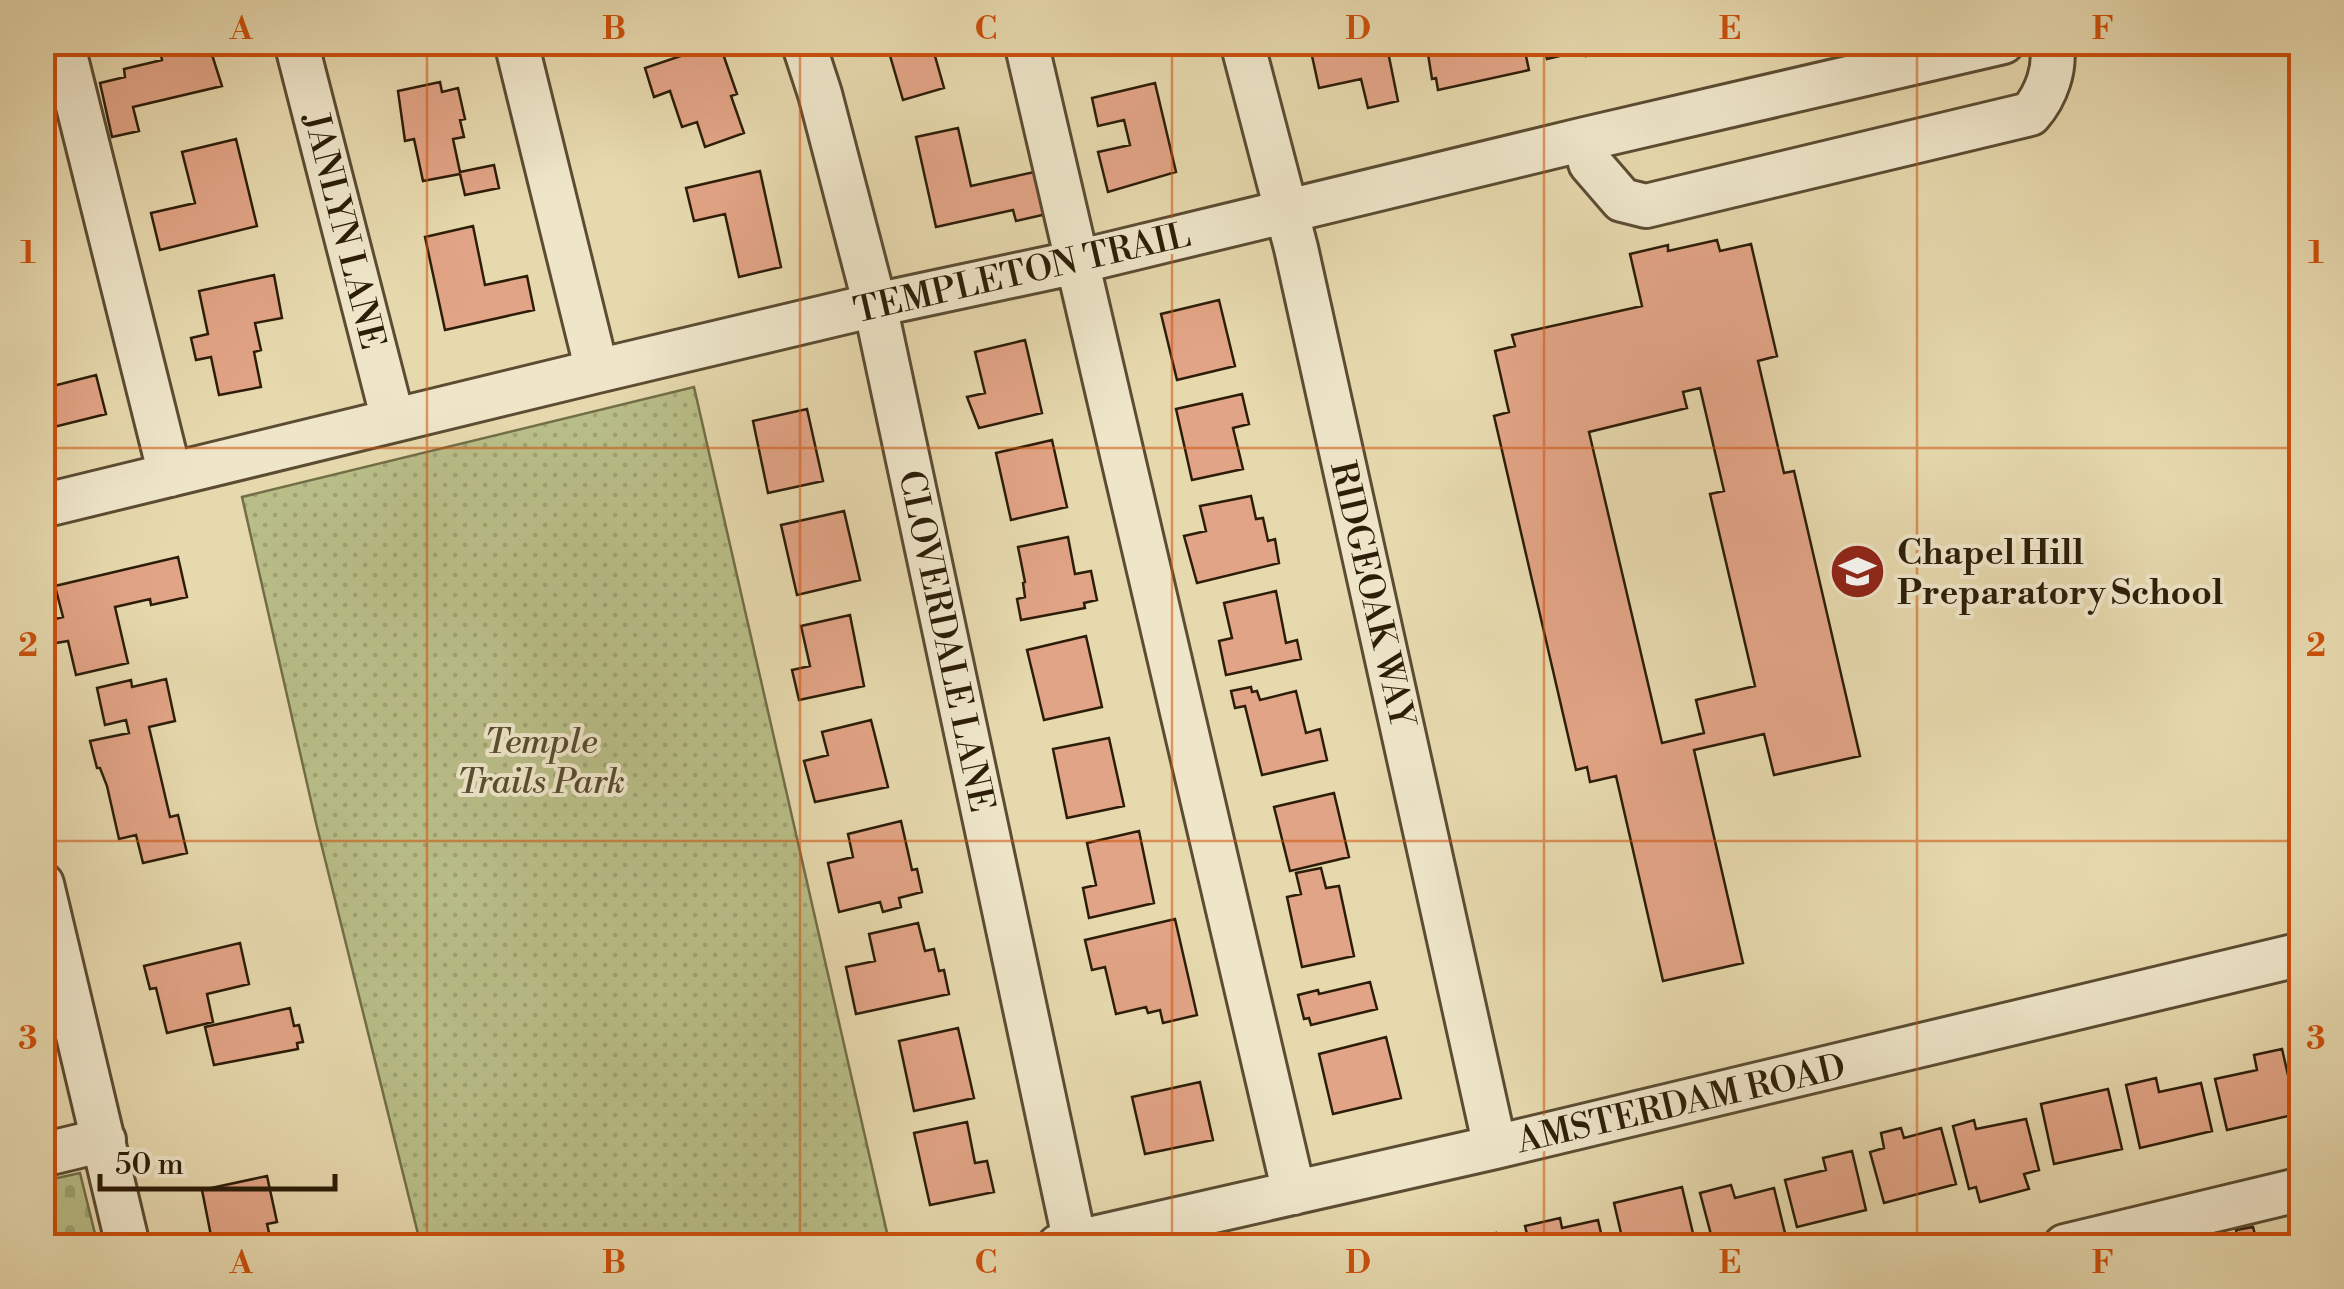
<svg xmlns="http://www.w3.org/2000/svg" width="2344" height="1289" font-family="'Libre Bodoni',serif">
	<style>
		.cemetery { fill: url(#cemetery-stones); stroke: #726e48; stroke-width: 2.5 }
		.park { fill: url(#park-dots); stroke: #726e48; stroke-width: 2.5 }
		.building { fill: #e2a486; stroke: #2c1d08; stroke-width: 2.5; fill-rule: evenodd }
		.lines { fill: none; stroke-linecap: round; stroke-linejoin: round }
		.minor-casing { stroke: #5b4c32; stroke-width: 48 }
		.minor { stroke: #efe6ca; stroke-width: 42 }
		.grid { fill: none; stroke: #cc500b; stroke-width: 2.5; stroke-opacity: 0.55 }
		.labels { text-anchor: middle; stroke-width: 8; stroke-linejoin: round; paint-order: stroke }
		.street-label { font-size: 35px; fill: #2c1d08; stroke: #efe6ca }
		.poi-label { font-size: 35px; font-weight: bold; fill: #2c1d08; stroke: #efe6ca; text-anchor: start }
		.park-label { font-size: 35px; font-style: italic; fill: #564d2e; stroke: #efe6ca }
		.neatline { fill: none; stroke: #cc500b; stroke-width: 4 }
		.grid-label { font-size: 32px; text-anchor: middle; font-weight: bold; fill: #cc500b }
	</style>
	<defs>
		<pattern id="cemetery-stones" width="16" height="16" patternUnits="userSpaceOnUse" patternTransform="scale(2.5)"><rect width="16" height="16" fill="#b9be88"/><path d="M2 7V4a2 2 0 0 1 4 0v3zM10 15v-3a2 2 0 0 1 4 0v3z" fill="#9fa374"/></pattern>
		<pattern id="park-dots" width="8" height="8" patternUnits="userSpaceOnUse" patternTransform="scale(2.5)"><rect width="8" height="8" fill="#b9be88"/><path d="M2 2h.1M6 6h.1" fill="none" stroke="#9fa374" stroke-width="1.8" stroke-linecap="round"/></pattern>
	</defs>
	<rect width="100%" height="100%" fill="#e7d9ae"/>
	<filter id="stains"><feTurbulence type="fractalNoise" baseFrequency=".002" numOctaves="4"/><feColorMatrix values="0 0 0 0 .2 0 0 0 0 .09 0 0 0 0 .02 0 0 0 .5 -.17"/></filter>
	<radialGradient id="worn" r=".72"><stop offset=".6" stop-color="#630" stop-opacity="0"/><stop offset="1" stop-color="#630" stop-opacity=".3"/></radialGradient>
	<path class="cemetery" d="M80,1173L98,1246H43V1181Z"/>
	<path class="park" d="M694,387L890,1246H421L316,823L242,497Z"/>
	<path class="building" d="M158,42H208L222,86L133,107L139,131L112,137L100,83L125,77L124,69L162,60Z
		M886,42H931L944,88L903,100Z
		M1309,42H1386L1398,101L1368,108L1361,79L1319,88Z
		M1452,42H1523L1529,70L1438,90L1436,78L1432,79L1427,48Z
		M1543,42H1618L1610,44L1611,50L1586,56L1585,50L1547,59Z
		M713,45L716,52L722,51L737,94L731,96L744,133L705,147L697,122L682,127L670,91L654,97L645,68Z
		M440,82L442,92L458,88L465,119L460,120L464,137L453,139L460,172L494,165L499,188L465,195L460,174L423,181L414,139L405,141L398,91Z
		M1155,83L1176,172L1108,192L1098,152L1130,145L1124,120L1098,126L1092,98Z
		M958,128L971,186L1048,169L1051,213L1016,221L1013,210L936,227L916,137Z
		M236,139L257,226L160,250L151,213L195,203L182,152Z
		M760,171L781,267L739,277L725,214L694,221L686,188Z
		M473,226L485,285L527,276L534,310L445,330L425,237Z
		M1717,240L1720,251L1751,244L1777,356L1758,361L1784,473L1794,471L1860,756L1774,775L1764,734L1694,750L1743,963L1663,981L1616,776L1590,782L1587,767L1576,770L1494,416L1509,412L1495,351L1515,346L1512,335L1642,306L1630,254L1668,245V251ZM1700,388L1724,491L1710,494L1755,686L1696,700L1704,733L1662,743L1589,432L1687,408L1683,392Z
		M274,275L282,318L255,323L261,350L254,352L261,387L219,395L211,357L196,360L191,338L208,334L199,291Z
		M1219,300L1235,366L1177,380L1161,314Z
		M1025,340L1042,413L979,428L967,397L985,393L975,352Z
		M42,347L53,386L96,375L106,414L42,430Z
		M1242,394L1249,424L1233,428L1243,469L1192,480L1176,409Z
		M807,409L823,481L768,493L753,421Z
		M1052,440L1067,507L1011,520L996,453Z
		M1251,496L1256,519L1263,518L1268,541L1275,539L1279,563L1197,583L1184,536L1206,531L1200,506Z
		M844,511L860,580L797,595L781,525Z
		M1068,537L1075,574L1091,571L1097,600L1084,603L1085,608L1021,620L1017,599L1025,597L1023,583L1025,582L1018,547Z
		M178,557L187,597L151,605L150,599L115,607L128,663L76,675L68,641L56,643L51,620L63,617L55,586Z
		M1276,591L1286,643L1297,640L1301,659L1226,675L1219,641L1232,638L1224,603Z
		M850,615L864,686L799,700L792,670L810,666L801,626Z
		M1086,636L1102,707L1044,720L1027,650Z
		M166,679L175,721L149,727L170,817L178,815L187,853L143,863L136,835L119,839L107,786L100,768H97L90,741L129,733L126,720L105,725L97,688L131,680L132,687Z
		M1251,687L1252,692L1257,691L1260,700L1296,691L1306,733L1320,729L1327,760L1262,775L1245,706L1235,708L1231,691Z
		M871,720L888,787L815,802L804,761L828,755L822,732Z
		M1109,738L1124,806L1067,818L1053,749Z
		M1334,793L1349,857L1290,871L1274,807Z
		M901,821L912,870L917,869L922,892L899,898L901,907L883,912L880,902L839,912L828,863L853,857L848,834Z
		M1139,831L1154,903L1089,918L1083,888L1096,885L1087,843Z
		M1321,868L1326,888L1339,886L1354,956L1302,967L1287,897L1301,894L1296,873Z
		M1175,919L1197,1015L1163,1023L1160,1010L1148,1013L1146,1007L1116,1014L1105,967L1092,970L1085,940Z
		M918,923L925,951L934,949L939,971L944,970L949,994L856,1014L846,967L875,961L869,934Z
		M240,943L249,984L207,994L213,1022L167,1033L156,988L150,989L144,966Z
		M1370,982L1377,1009L1311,1025L1309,1018L1304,1019L1298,995L1318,990L1319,994Z
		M290,1008L294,1026L299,1025L303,1042L297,1043L298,1049L214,1065L205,1027Z
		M958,1028L974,1098L914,1111L899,1041Z
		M1386,1037L1401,1098L1333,1114L1319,1054Z
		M2282,1049L2297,1114L2227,1130L2215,1079L2257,1070L2254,1055Z
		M2156,1078L2159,1092L2201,1083L2212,1131L2140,1148L2126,1085Z
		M1200,1082L1213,1140L1145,1154L1132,1097Z
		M2108,1089L2122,1149L2054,1164L2041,1104Z
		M2026,1119L2039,1170L2024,1174L2029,1189L1980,1202L1976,1187L1969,1189L1953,1126L1974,1120L1976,1129Z
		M967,1122L975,1163L987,1161L994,1192L930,1205L914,1133Z
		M1901,1128L1904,1138L1941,1128L1956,1184L1884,1203L1870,1152L1884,1148L1881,1133Z
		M1852,1151L1866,1210L1797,1227L1785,1180L1826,1170L1823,1158Z
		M267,1176L277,1222L267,1224L270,1237L275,1236L278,1246H213L202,1190Z
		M1731,1185L1735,1198L1774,1188L1785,1233L1751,1242L1752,1246H1714L1700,1193Z
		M1682,1187L1696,1246H1624L1614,1203Z
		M1560,1218L1562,1228L1598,1220L1604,1246H1530L1525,1226Z
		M2253,1227L2258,1246H2232L2238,1242L2236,1230Z
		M1496,1233L1499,1246H1438Z"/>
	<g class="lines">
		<defs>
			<path id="minor" d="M62,42L170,475
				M296,42L393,420
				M516,42L597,371
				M803,42L820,94L875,305L1075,1243
				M1026,42L1294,1193
				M1242,42L1296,248L1495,1147
				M1585,139L1590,163L1622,200L1646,206L2030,114C2046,96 2057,67 2051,42
				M42,506L597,371L875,305L1077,262L1585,139L2003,42
				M42,884L128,1246
				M42,1155L104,1140
				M1059,1246L1495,1147L2302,954
				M2065,1246L2302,1189"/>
		</defs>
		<use href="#minor" class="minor-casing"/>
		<use href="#minor" class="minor"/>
	</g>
	<path class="grid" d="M427,42V1246M800,42V1246M1172,42V1246M1544,42V1246M1917,42V1246M42,448H2302M42,841H2302"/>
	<defs>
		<symbol id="school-disc" viewBox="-11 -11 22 22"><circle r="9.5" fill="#8f2418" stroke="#efe6ca"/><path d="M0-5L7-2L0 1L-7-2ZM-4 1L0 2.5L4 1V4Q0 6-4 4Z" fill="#fff"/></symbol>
	</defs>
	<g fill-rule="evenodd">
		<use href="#school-disc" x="1826" y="540" width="63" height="63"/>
	</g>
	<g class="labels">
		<g class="street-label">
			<text transform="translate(345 231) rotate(76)" y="12">JANLYN LANE</text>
			<text transform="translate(1022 272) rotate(-13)" y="12">TEMPLETON TRAIL</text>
			<text transform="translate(1373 594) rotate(77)" y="12">RIDGEOAK WAY</text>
			<text transform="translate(947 641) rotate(78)" y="12">CLOVERDALE LANE</text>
			<text transform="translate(1681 1103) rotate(-13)" y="12">AMSTERDAM ROAD</text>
		</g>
		<g class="poi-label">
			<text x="1897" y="564">Chapel Hill<tspan x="1897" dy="40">Preparatory School</tspan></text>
		</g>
		<g class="park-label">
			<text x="541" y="753">Temple<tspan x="541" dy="40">Trails Park</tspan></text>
		</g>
	</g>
	<rect width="2344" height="1289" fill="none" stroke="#e7d9ae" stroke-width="110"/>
	<path d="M100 1174v15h235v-15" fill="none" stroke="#2c1d08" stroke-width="5"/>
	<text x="115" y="1174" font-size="30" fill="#2c1d08" stroke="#efe6ca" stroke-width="8" paint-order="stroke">50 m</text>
	<rect x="55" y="55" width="2234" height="1179" class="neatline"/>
	<g class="grid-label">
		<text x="241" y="39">A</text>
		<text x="614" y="39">B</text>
		<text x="986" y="39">C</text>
		<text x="1358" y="39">D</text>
		<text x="1730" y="39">E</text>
		<text x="2103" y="39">F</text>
		<text x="28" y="263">1</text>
		<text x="2316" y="263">1</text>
		<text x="28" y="656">2</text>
		<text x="2316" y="656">2</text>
		<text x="28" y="1049">3</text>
		<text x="2316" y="1049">3</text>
		<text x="241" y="1273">A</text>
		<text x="614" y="1273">B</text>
		<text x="986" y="1273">C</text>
		<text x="1358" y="1273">D</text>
		<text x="1730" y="1273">E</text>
		<text x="2103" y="1273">F</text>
	</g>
	<rect width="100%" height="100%" filter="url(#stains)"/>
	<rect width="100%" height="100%" fill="url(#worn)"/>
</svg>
